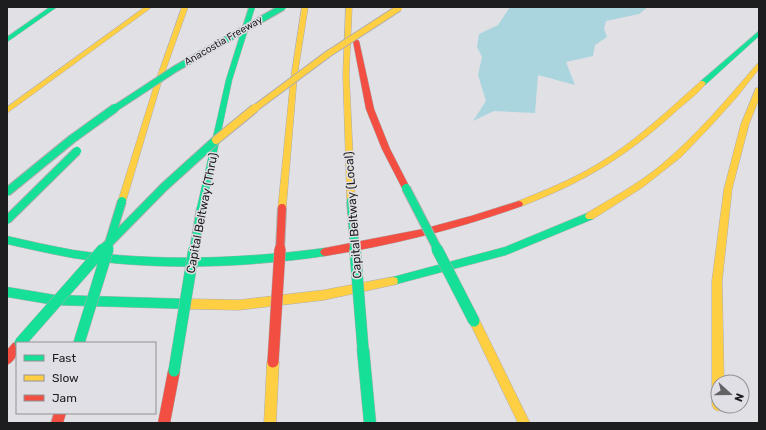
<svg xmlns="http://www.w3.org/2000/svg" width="766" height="430" font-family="Rubik,sans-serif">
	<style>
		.water { fill: #aad5de }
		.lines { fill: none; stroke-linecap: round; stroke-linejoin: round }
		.fast-casing { stroke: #adacaf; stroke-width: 1 }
		.slow-casing { stroke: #adacaf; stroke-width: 1 }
		.jam-casing { stroke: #adacaf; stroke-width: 1 }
		.fast { fill: #16e098; fill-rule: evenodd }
		.slow { fill: #ffcf43; fill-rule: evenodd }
		.jam { fill: #f24e42; fill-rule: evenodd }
		.fast-bridge-far2-casing { stroke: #adacaf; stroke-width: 8; stroke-linecap: butt }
		.fast-bridge-far1-casing { stroke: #adacaf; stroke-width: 10; stroke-linecap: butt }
		.fast-bridge-casing { stroke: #adacaf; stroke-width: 12; stroke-linecap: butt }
		.slow-bridge-far1-casing { stroke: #adacaf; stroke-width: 8; stroke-linecap: butt }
		.slow-bridge-casing { stroke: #adacaf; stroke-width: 10; stroke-linecap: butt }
		.jam-bridge-far1-casing { stroke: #adacaf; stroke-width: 10; stroke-linecap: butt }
		.jam-bridge-casing { stroke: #adacaf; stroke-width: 12; stroke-linecap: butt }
		.fast-bridge-far2 { stroke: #16e098; stroke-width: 6 }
		.fast-bridge-far1 { stroke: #16e098; stroke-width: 8 }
		.fast-bridge { stroke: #16e098; stroke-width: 11 }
		.slow-bridge-far1 { stroke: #ffcf43; stroke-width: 6 }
		.slow-bridge { stroke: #ffcf43; stroke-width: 8 }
		.jam-bridge-far1 { stroke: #f24e42; stroke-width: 8 }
		.jam-bridge { stroke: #f24e42; stroke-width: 11 }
		.labels { text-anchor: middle; stroke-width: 3; stroke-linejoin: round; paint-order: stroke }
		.far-street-label { font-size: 10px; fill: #1d1c1e; stroke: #e0dfe5 }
		.street-label { font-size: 12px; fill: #1d1c1e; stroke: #e0dfe5 }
	</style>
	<rect width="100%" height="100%" fill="#e1e0e4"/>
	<path class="water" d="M510,7H648L639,14L606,21L604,29L607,37L595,45L593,56L566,62L575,85L538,75L535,113L494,111L473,121L486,101L478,75L482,57L477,47L479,34L498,25Z"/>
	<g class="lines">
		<defs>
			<path id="fast" d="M50,7H57L7,42V37Z
				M249,7H255L232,80L205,208L204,210H198L197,208L226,80Z
				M759,31V36L705,85H701V81Z
				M590,212L593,213L595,216L593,219L506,255L393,285L389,284L388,281L389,278L393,277L505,247Z
				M7,236C29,241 51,246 73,250C156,262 242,259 325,248L328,249L330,252L328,255L325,256C242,268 156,271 73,258C51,254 29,249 7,244Z
				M7,287L55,295L191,299L195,301L196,304L195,307L191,309L55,305L7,297Z
				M363,344L367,345L369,349L376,423H364L357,349L359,345Z"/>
			<path id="slow" d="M145,7H152L7,113V107Z
				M182,7H188L161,83L126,201L122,204L118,201L155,83Z
				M302,7H308L297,77L286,208L285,210H279L278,208L291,77Z
				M346,7H352L349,74L355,201L351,204L347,201L343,74Z
				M759,63V69L736,98L709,128L681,157L643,187L593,219H587L585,216L587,213C612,198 638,184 661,165C697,135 727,99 757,64Z
				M701,81H703L706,83C698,94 685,103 675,112C626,157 584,182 522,206H516L515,204L516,202C543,191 571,180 596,165C635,142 667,111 701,81Z
				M756,88H759V99L749,124L732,189L722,281L724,382H718V406H724L722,409L718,411L714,409L712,405V281L724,189L741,124Z
				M393,277L397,278L398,281L397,284L393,285L324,300L239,310L191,309L187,307L186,304L187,301L191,299L239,300L324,290Z
				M474,316L478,317L530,423H518L469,321L470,317Z
				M273,356L277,358L279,362L276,423H264L267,362L269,358Z"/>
			<path id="jam" d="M356,39L359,41L374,109L390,149L410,188L409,190H403L402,188L382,149L366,109L353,41Z
				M519,201L522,202L523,204L522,206C458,229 392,245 325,256L322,255L320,252L322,249L325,248L423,229L471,216Z
				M17,342L20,343H17C17,353 17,360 7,365V350L13,343Z
				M174,365L178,367L180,371L170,423H158L168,371L170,367Z
				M54,413H66L63,423H51Z"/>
		</defs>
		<use href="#fast" class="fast-casing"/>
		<use href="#slow" class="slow-casing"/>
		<use href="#jam" class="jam-casing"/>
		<use href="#fast" class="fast"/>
		<use href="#slow" class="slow"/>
		<use href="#jam" class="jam"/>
		<defs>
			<path id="fast-bridge-far2" d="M114,109L175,69L283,7"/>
			<path id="fast-bridge-far1" d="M406,188L438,250
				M7,192L72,139L115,108
				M351,201L355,250
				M7,220L77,151
				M102,250L164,187L216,140
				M107,250L122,201
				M194,250L201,208"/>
			<path id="fast-bridge" d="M355,249L363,349
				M437,249L474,321
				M20,343L103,249
				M79,343L108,249
				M174,371L194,249"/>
			<path id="slow-bridge-far1" d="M254,109L328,54L399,8"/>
			<path id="slow-bridge" d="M216,140L255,108"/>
			<path id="jam-bridge-far1" d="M280,250L282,208"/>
			<path id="jam-bridge" d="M273,362L280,249"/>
		</defs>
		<use href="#fast-bridge-far2" class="fast-bridge-far2-casing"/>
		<use href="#fast-bridge-far1" class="fast-bridge-far1-casing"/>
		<use href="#fast-bridge" class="fast-bridge-casing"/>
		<use href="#slow-bridge-far1" class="slow-bridge-far1-casing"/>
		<use href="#slow-bridge" class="slow-bridge-casing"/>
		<use href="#jam-bridge-far1" class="jam-bridge-far1-casing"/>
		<use href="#jam-bridge" class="jam-bridge-casing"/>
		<use href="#fast-bridge-far2" class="fast-bridge-far2"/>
		<use href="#fast-bridge-far1" class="fast-bridge-far1"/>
		<use href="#fast-bridge" class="fast-bridge"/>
		<use href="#slow-bridge-far1" class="slow-bridge-far1"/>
		<use href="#slow-bridge" class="slow-bridge"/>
		<use href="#jam-bridge-far1" class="jam-bridge-far1"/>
		<use href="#jam-bridge" class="jam-bridge"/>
	</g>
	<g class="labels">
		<g class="far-street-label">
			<text transform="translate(223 40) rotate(-30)" y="4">Anacostia Freeway</text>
		</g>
		<g class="street-label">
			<text transform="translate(202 213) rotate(-79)" y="4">Capital Beltway (Thru)</text>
			<text transform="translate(353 215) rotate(-94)" y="4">Capital Beltway (Local)</text>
		</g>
	</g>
	<rect width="766" height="430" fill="none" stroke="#1d1c1e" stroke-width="16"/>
	<rect x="16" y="342" width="140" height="72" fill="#e0dfe5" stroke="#929195"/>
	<rect x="24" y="355" width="20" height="6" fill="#16e098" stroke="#929195"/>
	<text x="52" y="362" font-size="12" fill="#1d1c1e">Fast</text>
	<rect x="24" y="375" width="20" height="6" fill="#ffcf43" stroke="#929195"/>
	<text x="52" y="382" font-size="12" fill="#1d1c1e">Slow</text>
	<rect x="24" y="395" width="20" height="6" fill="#f24e42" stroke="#929195"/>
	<text x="52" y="402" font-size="12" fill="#1d1c1e">Jam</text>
	<g transform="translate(730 394) rotate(111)"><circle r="19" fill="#e0dfe5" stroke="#929195"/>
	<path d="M0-3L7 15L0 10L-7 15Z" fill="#626163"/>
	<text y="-6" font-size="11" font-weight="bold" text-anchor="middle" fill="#1d1c1e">N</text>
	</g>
</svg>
